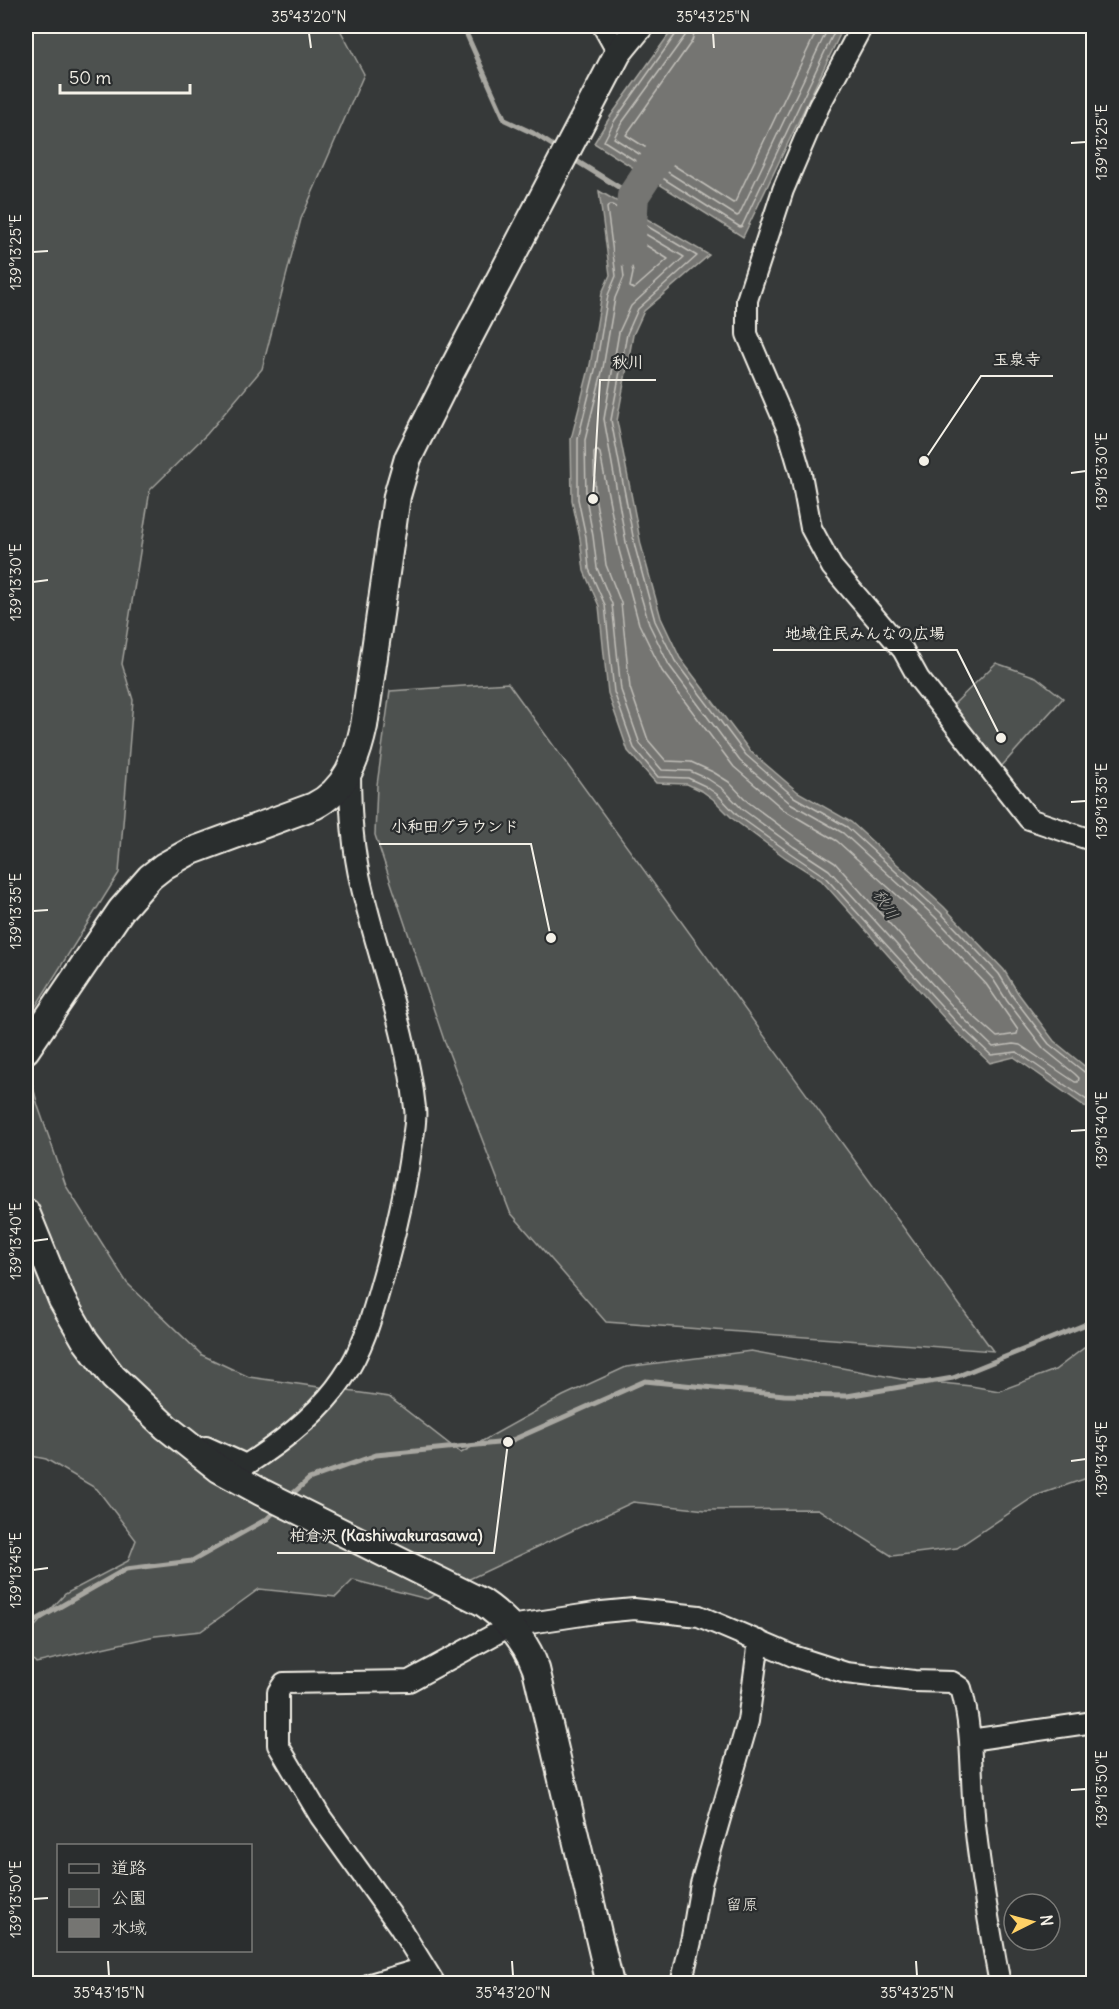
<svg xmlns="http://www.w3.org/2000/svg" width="1119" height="2009" font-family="Delius,'Klee One',sans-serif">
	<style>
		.green { fill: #4e514f; stroke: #a1a19c; stroke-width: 1.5 }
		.water { fill: #757572; stroke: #a8a7a1; stroke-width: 1.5 }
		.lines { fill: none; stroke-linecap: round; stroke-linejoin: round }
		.shore { stroke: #c1bfb9; stroke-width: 1.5 }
		.stream { stroke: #a8a7a1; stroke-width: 5 }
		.river { stroke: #757572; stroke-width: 32 }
		.minor-casing { stroke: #f4f1e8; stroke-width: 24 }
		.tertiary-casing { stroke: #f4f1e8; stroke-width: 30 }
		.minor { stroke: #2a2d2e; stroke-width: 20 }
		.tertiary { stroke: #2a2d2e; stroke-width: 26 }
		.ticks { fill: none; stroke: #f4f1e8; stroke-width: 2 }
		.labels { text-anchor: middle; stroke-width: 4.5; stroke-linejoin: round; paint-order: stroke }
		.water-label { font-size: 16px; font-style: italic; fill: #b4b3ad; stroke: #2a2d2e }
		.neighbourhood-label { font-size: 16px; fill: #f4f1e8; stroke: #2a2d2e }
		.leader { fill: none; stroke: #f4f1e8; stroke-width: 2 }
		.callout-dot { fill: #f4f1e8; stroke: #2a2d2e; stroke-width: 2 }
		.callout-label { font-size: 16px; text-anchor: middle; font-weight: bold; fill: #f4f1e8; stroke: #2a2d2e; stroke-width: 4.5; stroke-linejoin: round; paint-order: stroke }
		.neatline { fill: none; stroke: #f4f1e8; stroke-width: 2 }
		.ticks-label { font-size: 15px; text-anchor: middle; fill: #f4f1e8 }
	</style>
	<rect width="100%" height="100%" fill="#363939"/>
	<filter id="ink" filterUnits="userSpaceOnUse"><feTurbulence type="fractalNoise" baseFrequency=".0167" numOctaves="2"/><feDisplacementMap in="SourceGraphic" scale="12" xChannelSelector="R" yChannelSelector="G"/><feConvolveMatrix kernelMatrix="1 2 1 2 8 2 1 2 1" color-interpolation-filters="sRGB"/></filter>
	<g filter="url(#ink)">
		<path class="green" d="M26,26H338L364,74L301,219L262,369L207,434L150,490L122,664L133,700L119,873L26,1022Z
			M996,663L1036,677L1063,698L999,769L951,707Z
			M508,683L993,1351L606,1322L510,1212L444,1040L375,835L377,785L390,691Z
			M26,1060L38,1106L66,1186L127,1283L202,1355L249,1377L389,1397L461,1453L563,1396L626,1367L751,1351L901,1379L971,1386L999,1391L1055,1370L1093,1341V1476L1035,1496L957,1548L892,1556L818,1509L706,1510L633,1502L427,1599L353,1580L336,1597L259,1589L201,1631L155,1636L36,1663L26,1652V1636L65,1594L128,1561L136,1540L97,1489L46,1459L26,1455Z"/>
		<path class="water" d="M675,26H844L743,237L594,143L610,117Z
			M599,191L709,255L644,311L633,335L617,421L641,545L661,618L680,658L750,751L798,792L851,822L944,907L1004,970L1018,993L1054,1041L1093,1073V1112L1014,1057L990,1063L954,1029L821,880L786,858L733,819L713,799L702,791L687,784L656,783L628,751L608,693L599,606L584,571L580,538L572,500L571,439L590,365L602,293L610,275Z"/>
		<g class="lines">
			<path class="shore" d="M680,26L678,31L615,120L604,141L740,227L742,226L837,26
				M687,26L685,36L621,124L614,138L737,216L739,215L829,26
				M696,26L692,41L626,135L733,203L735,202L819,26
				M620,219L684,257L631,306L619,332L604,419L627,548L649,624L669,665L740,761L790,803L843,833L935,917L993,979L1007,1001L1044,1049L1075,1074L1079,1078L1078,1082H1075L1020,1045L1013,1044L993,1047L964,1019L829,870L794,847L742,809L723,789L708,779L690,771L662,770L640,744L621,690L612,604L597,568L593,536L586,498L585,440L603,368L615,298L624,277L617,222Z
				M631,236L668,259L634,289L630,287L633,273L628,239Z
				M597,450L600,453L619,550L639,624L662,671L734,767L784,810L837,841L928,923L986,984L1018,1030L1017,1034L997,1037L970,1013L835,863L799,840L748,802L729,782L713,772L691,762L666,761L648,740L630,688L621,603L606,565L602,534L595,497L594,453Z
				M1094,1076L1088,1075L1049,1044L1013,997L999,974L940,912L847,827L794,797L746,755L675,661L655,621L635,547L611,420L627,334L638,309L697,256L612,205H609L607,208L616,276L608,295L596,366L578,439V499L586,537L589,569L605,605L614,692L634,748L658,777L688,778L705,786L718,795L737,815L790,853L824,876L958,1024L991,1055L1017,1052L1094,1105"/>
			<path class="stream" d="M463,26L505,120L533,133L560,150
				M570,157L633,196
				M289,1497L309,1479L376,1455L508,1442L645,1381L784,1395L847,1396L953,1378L1084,1325L1094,1318
				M26,1626L126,1569L192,1561L267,1519L278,1508"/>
			<path class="river" d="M629,251L633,196L669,141"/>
			<defs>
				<path id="minor" d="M603,26L618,53
					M862,26L819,106L783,190L747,300V334L788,430L801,474L811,528L832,567L903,650L919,679L1029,819L1094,841
					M198,1451L206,1447L246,1465C282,1442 319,1414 343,1378C364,1348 373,1312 383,1277C395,1235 405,1193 411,1149C413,1136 417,1121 415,1108C407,1032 378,958 361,884C352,846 350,809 350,771
					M970,1740L1094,1722
					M370,1984L424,1968
					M435,1984L399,1926L320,1816L278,1745V1692L284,1683L409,1681L510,1626L602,1612L634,1609L699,1616L793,1656L846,1673L914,1681L952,1682L961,1688C974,1733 970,1779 975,1825C981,1878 990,1931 1000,1984
					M681,1984L692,1937L701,1884L748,1721L759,1641"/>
				<path id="tertiary" d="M26,1050L121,910L150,877L164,866L189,852L314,806C346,790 357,759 364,726L397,496L408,458L449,376L618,53L640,26
					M26,1212L62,1300L85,1340L113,1377L166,1427L219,1469L261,1492L482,1602C507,1619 526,1641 536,1669L610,1984"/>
			</defs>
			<use href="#minor" class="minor-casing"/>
			<use href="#tertiary" class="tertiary-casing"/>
			<use href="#minor" class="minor"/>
			<use href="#tertiary" class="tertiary"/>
		</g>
	</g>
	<path class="ticks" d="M309,33L311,48M713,33L714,48M1071,143L1086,142M33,252L48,251M1071,473L1086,471M33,582L48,580M1071,802L1086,801M33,911L48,910M1071,1131L1086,1130M33,1241L48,1239M1071,1461L1086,1459M33,1570L48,1568M1071,1790L1086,1789M33,1899L48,1898M108,1961L109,1976M512,1961L513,1976M916,1961L917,1976"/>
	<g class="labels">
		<g class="water-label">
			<text transform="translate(886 904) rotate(58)" y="6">秋川</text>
		</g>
		<g class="neighbourhood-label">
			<text x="742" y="1910">留原</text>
		</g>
	</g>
	<path class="leader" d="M924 461L981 376H1053M593 499L600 380H656M1001 738L957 650H773M551 938L531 844H379M508 1442L494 1553H277"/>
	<g class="callout-dot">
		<circle cx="924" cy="461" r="6"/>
		<circle cx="593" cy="499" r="6"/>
		<circle cx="1001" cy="738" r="6"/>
		<circle cx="551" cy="938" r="6"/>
		<circle cx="508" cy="1442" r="6"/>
	</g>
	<g class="callout-label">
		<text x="1017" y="365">玉泉寺</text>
		<text x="628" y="368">秋川</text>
		<text x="865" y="639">地域住民みんなの広場</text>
		<text x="455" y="832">小和田グラウンド</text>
		<text x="386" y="1541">柏倉沢 (Kashiwakurasawa)</text>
	</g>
	<rect width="1119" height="2009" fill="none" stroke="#2a2d2e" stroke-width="66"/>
	<rect x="57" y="1844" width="195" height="108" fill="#2a2d2e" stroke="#7b7b78" stroke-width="1.5"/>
	<rect x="69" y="1864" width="30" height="9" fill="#2a2d2e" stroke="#7b7b78" stroke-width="1.5"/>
	<text x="111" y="1874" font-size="18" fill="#f4f1e8">道路</text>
	<rect x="69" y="1889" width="30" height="18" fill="#4e514f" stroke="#7b7b78" stroke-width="1.5"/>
	<text x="111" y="1904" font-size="18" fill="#f4f1e8">公園</text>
	<rect x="69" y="1919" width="30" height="18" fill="#757572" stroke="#7b7b78" stroke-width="1.5"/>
	<text x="111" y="1934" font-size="18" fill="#f4f1e8">水域</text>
	<g transform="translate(1032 1922) rotate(84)"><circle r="28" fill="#2a2d2e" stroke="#7b7b78" stroke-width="1.5"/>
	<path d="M0-4.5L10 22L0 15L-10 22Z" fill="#ffd166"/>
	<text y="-9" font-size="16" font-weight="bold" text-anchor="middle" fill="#f4f1e8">N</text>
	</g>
	<path d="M60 84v9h130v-9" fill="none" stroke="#f4f1e8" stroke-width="3"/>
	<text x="69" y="84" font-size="18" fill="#f4f1e8" stroke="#2a2d2e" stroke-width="4.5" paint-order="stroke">50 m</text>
	<rect x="33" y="33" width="1053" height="1943" class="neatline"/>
	<g class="ticks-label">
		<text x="309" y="22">35°43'20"N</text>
		<text x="713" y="22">35°43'25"N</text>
		<text transform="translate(1102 142) rotate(-90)" y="5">139°13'25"E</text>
		<text transform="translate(16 252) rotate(-90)" y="5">139°13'25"E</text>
		<text transform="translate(1102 471) rotate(-90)" y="5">139°13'30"E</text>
		<text transform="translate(16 582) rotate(-90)" y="5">139°13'30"E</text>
		<text transform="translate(1102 801) rotate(-90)" y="5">139°13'35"E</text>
		<text transform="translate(16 911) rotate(-90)" y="5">139°13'35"E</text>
		<text transform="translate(1102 1130) rotate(-90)" y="5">139°13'40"E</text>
		<text transform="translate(16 1241) rotate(-90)" y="5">139°13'40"E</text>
		<text transform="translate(1102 1459) rotate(-90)" y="5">139°13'45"E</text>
		<text transform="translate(16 1570) rotate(-90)" y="5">139°13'45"E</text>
		<text transform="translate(1102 1789) rotate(-90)" y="5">139°13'50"E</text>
		<text transform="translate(16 1899) rotate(-90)" y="5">139°13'50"E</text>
		<text x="109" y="1998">35°43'15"N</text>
		<text x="513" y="1998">35°43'20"N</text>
		<text x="917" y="1998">35°43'25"N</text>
	</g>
</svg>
